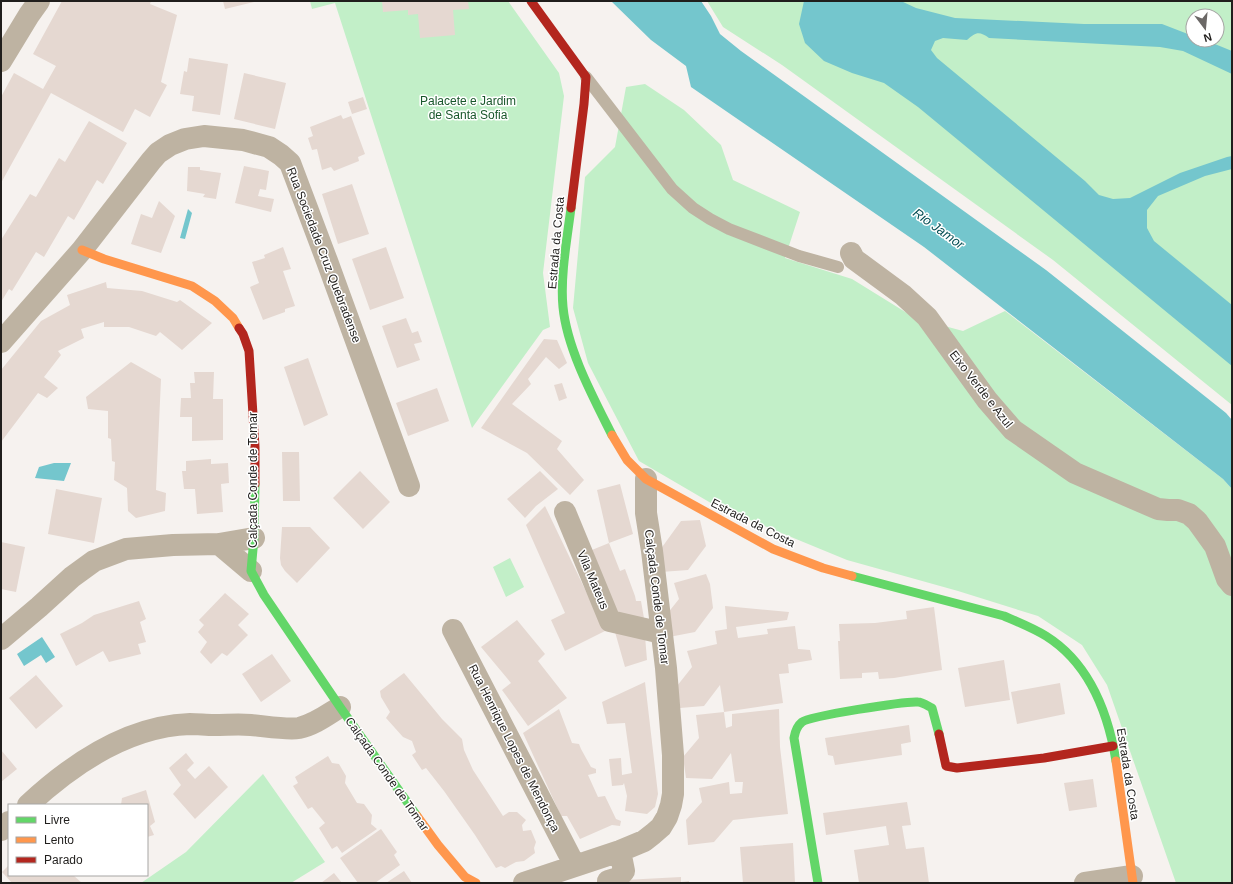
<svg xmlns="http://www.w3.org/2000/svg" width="1233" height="884" font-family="Helvetica,sans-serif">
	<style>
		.green { fill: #c2efc8; fill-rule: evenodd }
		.water { fill: #74c6cd }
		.building { fill: #e5d8d1 }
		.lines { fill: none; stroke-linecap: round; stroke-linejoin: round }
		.lane { stroke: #beb3a2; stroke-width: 12 }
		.street { stroke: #beb3a2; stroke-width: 22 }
		.fast { stroke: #63d668; stroke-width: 9 }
		.slow { stroke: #ff974d; stroke-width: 9 }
		.jam { stroke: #b3261e; stroke-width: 9 }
		.labels { text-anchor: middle; stroke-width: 3; stroke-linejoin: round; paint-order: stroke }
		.park-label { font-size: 12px; fill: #19572b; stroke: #fff }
		.street-label { font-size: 12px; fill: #201e1c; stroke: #fff }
		.water-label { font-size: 13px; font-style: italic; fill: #044d53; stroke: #fff }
	</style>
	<rect width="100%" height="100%" fill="#f6f2ef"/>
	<path class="green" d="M310,1H508L559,73L564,96L543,273L550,327L543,330L472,428L335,3L312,9Z
		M707,1H1232V405L1053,260L782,65L723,27ZM1193,16H1217V40H1193Z
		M645,84L684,110L721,145L733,180L800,212L785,258L852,279L915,318L963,331L1005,311L1223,479L1232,489V883H1176L1107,685L1082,645L1038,616L958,591L847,560L716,506L639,461L588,363L573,308L585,177L615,147L626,87Z
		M510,558L524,587L506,597L493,567Z
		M263,774L325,862L291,883H141L186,852Z"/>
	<path class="water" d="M611,1H701L711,16L720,34L741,51L1046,270L1226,413L1232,420V489L1223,479L924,247L691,87L686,66L651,40Z
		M804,1H901L916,8L955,18L1084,24H1162L1193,36V40H1205L1232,51V74L1183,51L1160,47L989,38C979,31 976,32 967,40L943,38L935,41L931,50L937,58L1085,181L1099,195L1113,199L1130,198L1180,173L1227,157L1232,156V169L1205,176L1158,196L1147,210V228L1154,241L1232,305V366L918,107L884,83L852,73L824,61L805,43L799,24Z
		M188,209L192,213L185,239L180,238Z
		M54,463H71L64,481L35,478L39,467Z
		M42,637L55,657L46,663L41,655L24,666L17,654Z"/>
	<path class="building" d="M62,1H151L150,4L177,15L161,82L167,85L150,117L135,109L123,132L51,93L1,183V97L14,73L43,89L56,66L33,54Z
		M223,1H254V2L225,9Z
		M382,1H468L469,9L453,10L455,35L420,38L418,14L408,15V10L383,12Z
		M189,58L228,64L220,115L192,111L194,96L180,94L184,71L187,72Z
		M244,73L286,83L275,129L234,119Z
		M363,97L367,109L352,114L348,102Z
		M341,115L343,119L351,116L365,154L358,157L359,161L334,171L331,167L322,170L317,149L312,150L308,138L313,136L310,127Z
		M89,121L127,143L103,184L97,180L74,220L68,216L44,257L36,252L12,291L9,289L1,302V240L30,194L36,197L59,158L65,162Z
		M244,166L269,171L266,190L260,189L258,196L274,199L271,212L235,203Z
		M188,167H200V170L221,173L216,199L203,197L205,194L187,191Z
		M352,184L369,234L338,244L322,194Z
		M159,201L175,216L161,253L131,244L141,214L152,218Z
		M283,247L291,269L283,271L295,306L285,309V312L263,320L250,287L259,283L252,262L265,258L264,255Z
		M386,247L404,298L370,310L352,259Z
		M106,282L107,288L142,291L177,302L180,300L212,323L182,350L160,332L156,336L129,327H104V322L81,329L84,338L58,351L61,355L44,377L58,388L47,398L38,393L1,442V370L41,321L70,305L67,295Z
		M406,318L412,333L418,331L422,342L414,344L420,360L397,368L382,326Z
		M544,339L557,340L567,363L559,369L546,357L528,379L531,384L512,404L562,441L557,449L584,480L570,495L527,453L481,428Z
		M308,358L328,415L304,426L284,367Z
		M131,362L161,379L156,490L166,493L165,511L136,518L128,511L127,488L114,480L115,462L112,461L111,439L108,438V411L88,409L86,397Z
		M194,372H214L213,399H223V440L192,441V417H180L181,398H191L190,383H195Z
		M562,383L567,398L559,401L554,385Z
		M437,388L449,421L408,436L396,403Z
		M282,452H299L300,501H283Z
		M211,459V464L228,463L229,483L221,484L223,512L197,514L195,489H184L182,471H186V461Z
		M360,471L390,502L363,529L333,498Z
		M540,471L558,489L536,506L525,518L507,499Z
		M620,484L633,534L609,543L597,490Z
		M56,489L102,498L94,543L48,534Z
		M545,506L605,631L565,651L551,620L565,613L526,525Z
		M700,520L706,546L688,570L661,572L660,550L681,521Z
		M282,527H310L330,548L297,583L285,571L281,565L280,558Z
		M1,542L25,547L16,592L1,589Z
		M609,543L620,571L625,569L635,596L636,601H641L645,624L624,619L608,606L587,552Z
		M706,574L710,584L713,608L695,632L669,637L667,614L679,599L674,583Z
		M225,593L249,614L238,625L248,635L227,656L222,653L211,664L200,652L207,642L198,632L204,625L199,620Z
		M139,601L146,619L140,622L146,642L138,644L141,654L109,662L103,651L76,666L60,634L82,623L94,615Z
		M725,606L789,612L787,620L736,627L738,638L768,634L767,629L795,626L798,649L810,650L812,660L788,664L789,673L779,674L783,703L724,712L720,685L704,706L680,708L677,686L692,667L687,651L717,644L715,631L727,629Z
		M934,607L942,670L894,678L879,679L878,672L862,673V678L840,679L838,641H840L839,624L875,623L907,619L906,611Z
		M517,620L545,654L538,661L567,698L528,726L502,690L511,683L481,647Z
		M615,632L645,636L647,660L625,667Z
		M272,654L291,681L261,702L242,674Z
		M1004,660L1010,700L965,707L958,668Z
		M404,673L442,719L462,739L464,750L473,770L503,816L509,812H517L526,820L522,825L523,831L531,830L536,842L534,848L535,853L524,861L516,862L505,868L501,866L496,868L475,835L444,791L426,768L422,770L412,755L416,752L412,741L403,737L386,718L390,712L381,697L380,691Z
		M36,675L63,706L36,729L9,698Z
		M645,682L658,794L655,807L647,814L625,811L627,796L624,783L623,785L612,786L609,759L621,758L622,775L632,773L625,723L607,724L602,702Z
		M1060,683L1065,714L1017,724L1011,692Z
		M559,709L572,743L579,744L581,749L591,767L596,769V773L588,775L598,797L605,796L616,819L621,821L620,826L612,825L580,839L567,816H561L523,733Z
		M779,709L780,747L788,814L733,820L714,842L688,845L686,820L702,802L699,788L729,782L730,794L742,793L743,782H735L731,753L712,779L686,778L683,757L699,738L696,715L724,712L726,728L732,726V714Z
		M909,725L911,742L901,744L902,755L835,765L833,756L828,755L825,738Z
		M1,750L17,769L1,782Z
		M186,753L194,763L187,770L195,779L209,766L228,787L195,819L173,794L181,785L169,768Z
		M328,756L332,763L339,764L346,776L345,783L357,803L364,804L372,815L371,824L377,829L342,853L337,846L332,849L319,828L325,823L312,807L308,809L293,786L298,783L295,777Z
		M1093,779L1097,807L1069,811L1064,783Z
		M146,790L155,822L150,826L154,835L147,837V805H121L122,798Z
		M907,802L911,825L902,826L906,849L924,847L929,883H859L854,850L889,845L886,826L826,835L823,813Z
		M381,829L397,852L394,855L400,865L375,883H358L340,858Z
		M793,843L795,883H743L740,847Z
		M9,865V875H57L58,876L60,875H73L82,883H12L2,872Z
		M404,871L412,883H386Z
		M334,873L342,883H321Z
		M681,877V882L689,881V883H624V880Z"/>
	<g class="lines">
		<path class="lane" d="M586,77L672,189L693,208L710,219L729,229L799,256L838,267"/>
		<path class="street" d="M1,61L29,15L39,1
			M851,253L854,259L903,295L927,317L987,400L1013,430L1075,473L1158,509L1168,510H1178L1189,514L1197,521L1215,546L1227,579L1232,585
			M1,342L82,250L151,161L158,153L170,145L185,139L204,136L243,140L269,147L281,155L290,163L327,261L409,486
			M565,512L610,621L662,633
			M219,544L251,571
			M453,630L575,866
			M1,639L39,607L72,577L94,561L126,549L173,545L219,544L254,538
			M28,805C72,764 127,726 190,724C198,724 206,725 214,725C227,725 239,724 251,725C264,726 287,730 299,728C314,725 327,715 340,707
			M1,830L9,822
			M524,883L620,851L644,841L653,834L661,827L667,817L671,805L673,794V755L666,668L652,551L646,513V479
			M608,883V881L618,878L624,871L620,851
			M1085,883L1132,876"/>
		<path class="fast" d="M571,208C567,239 560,277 563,307C567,349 593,397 612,435
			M255,484L254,538L251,571L264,595L340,707L417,816
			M852,576L1004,616C1018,622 1033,628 1046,636C1089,663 1108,712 1116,761
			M818,883L794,738C795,732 797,726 802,722C810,716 905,701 918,702C922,702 928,706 932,708L939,734"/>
		<path class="slow" d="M82,250L104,259L192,286L215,301L233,318L239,328
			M612,435L627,460L646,479L773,549L823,568L852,576
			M1116,761L1133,883
			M417,816L438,845L465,877L476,883"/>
		<path class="jam" d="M531,1L586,77L584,104L571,208
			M239,328L243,334L249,351L255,447V484
			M939,734L946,766L957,768L1044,758L1113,746"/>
	</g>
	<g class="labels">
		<g class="park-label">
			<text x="468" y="105">Palacete e Jardim<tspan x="468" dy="14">de Santa Sofia</tspan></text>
		</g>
		<g class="street-label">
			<text transform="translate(556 243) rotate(-85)" y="4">Estrada da Costa</text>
			<text transform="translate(324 255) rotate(69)" y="4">Rua Sociedade Cruz Quebradense</text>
			<text transform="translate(981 389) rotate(52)" y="4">Eixo Verde e Azul</text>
			<text transform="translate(253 480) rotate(-90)" y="4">Calçada Conde de Tomar</text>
			<text transform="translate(753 523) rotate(27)" y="4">Estrada da Costa</text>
			<text transform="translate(593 580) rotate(67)" y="4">Vila Mateus</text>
			<text transform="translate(657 597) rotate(83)" y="4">Calçada Conde de Tomar</text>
			<text transform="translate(514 748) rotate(63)" y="4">Rua Henrique Lopes de Mendonça</text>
			<text transform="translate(387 774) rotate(55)" y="4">Calçada Conde de Tomar</text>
			<text transform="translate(1128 774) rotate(81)" y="4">Estrada da Costa</text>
		</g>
		<g class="water-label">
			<text transform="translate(939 228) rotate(36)" y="5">Rio Jamor</text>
		</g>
	</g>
	<rect width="1233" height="884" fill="none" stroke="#201e1c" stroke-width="4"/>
	<rect x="8" y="804" width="140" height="72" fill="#ffffff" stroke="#a6a5a4"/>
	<rect x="16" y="817" width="20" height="6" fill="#63d668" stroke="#a6a5a4"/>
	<text x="44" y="824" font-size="12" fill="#201e1c">Livre</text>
	<rect x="16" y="837" width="20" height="6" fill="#ff974d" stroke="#a6a5a4"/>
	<text x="44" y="844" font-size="12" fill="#201e1c">Lento</text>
	<rect x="16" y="857" width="20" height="6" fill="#b3261e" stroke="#a6a5a4"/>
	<text x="44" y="864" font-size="12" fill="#201e1c">Parado</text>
	<g transform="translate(1205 28) rotate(164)"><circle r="19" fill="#ffffff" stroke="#a6a5a4"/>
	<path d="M0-3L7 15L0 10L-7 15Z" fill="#6b6866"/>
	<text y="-6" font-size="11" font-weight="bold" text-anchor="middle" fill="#201e1c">N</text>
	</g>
</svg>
